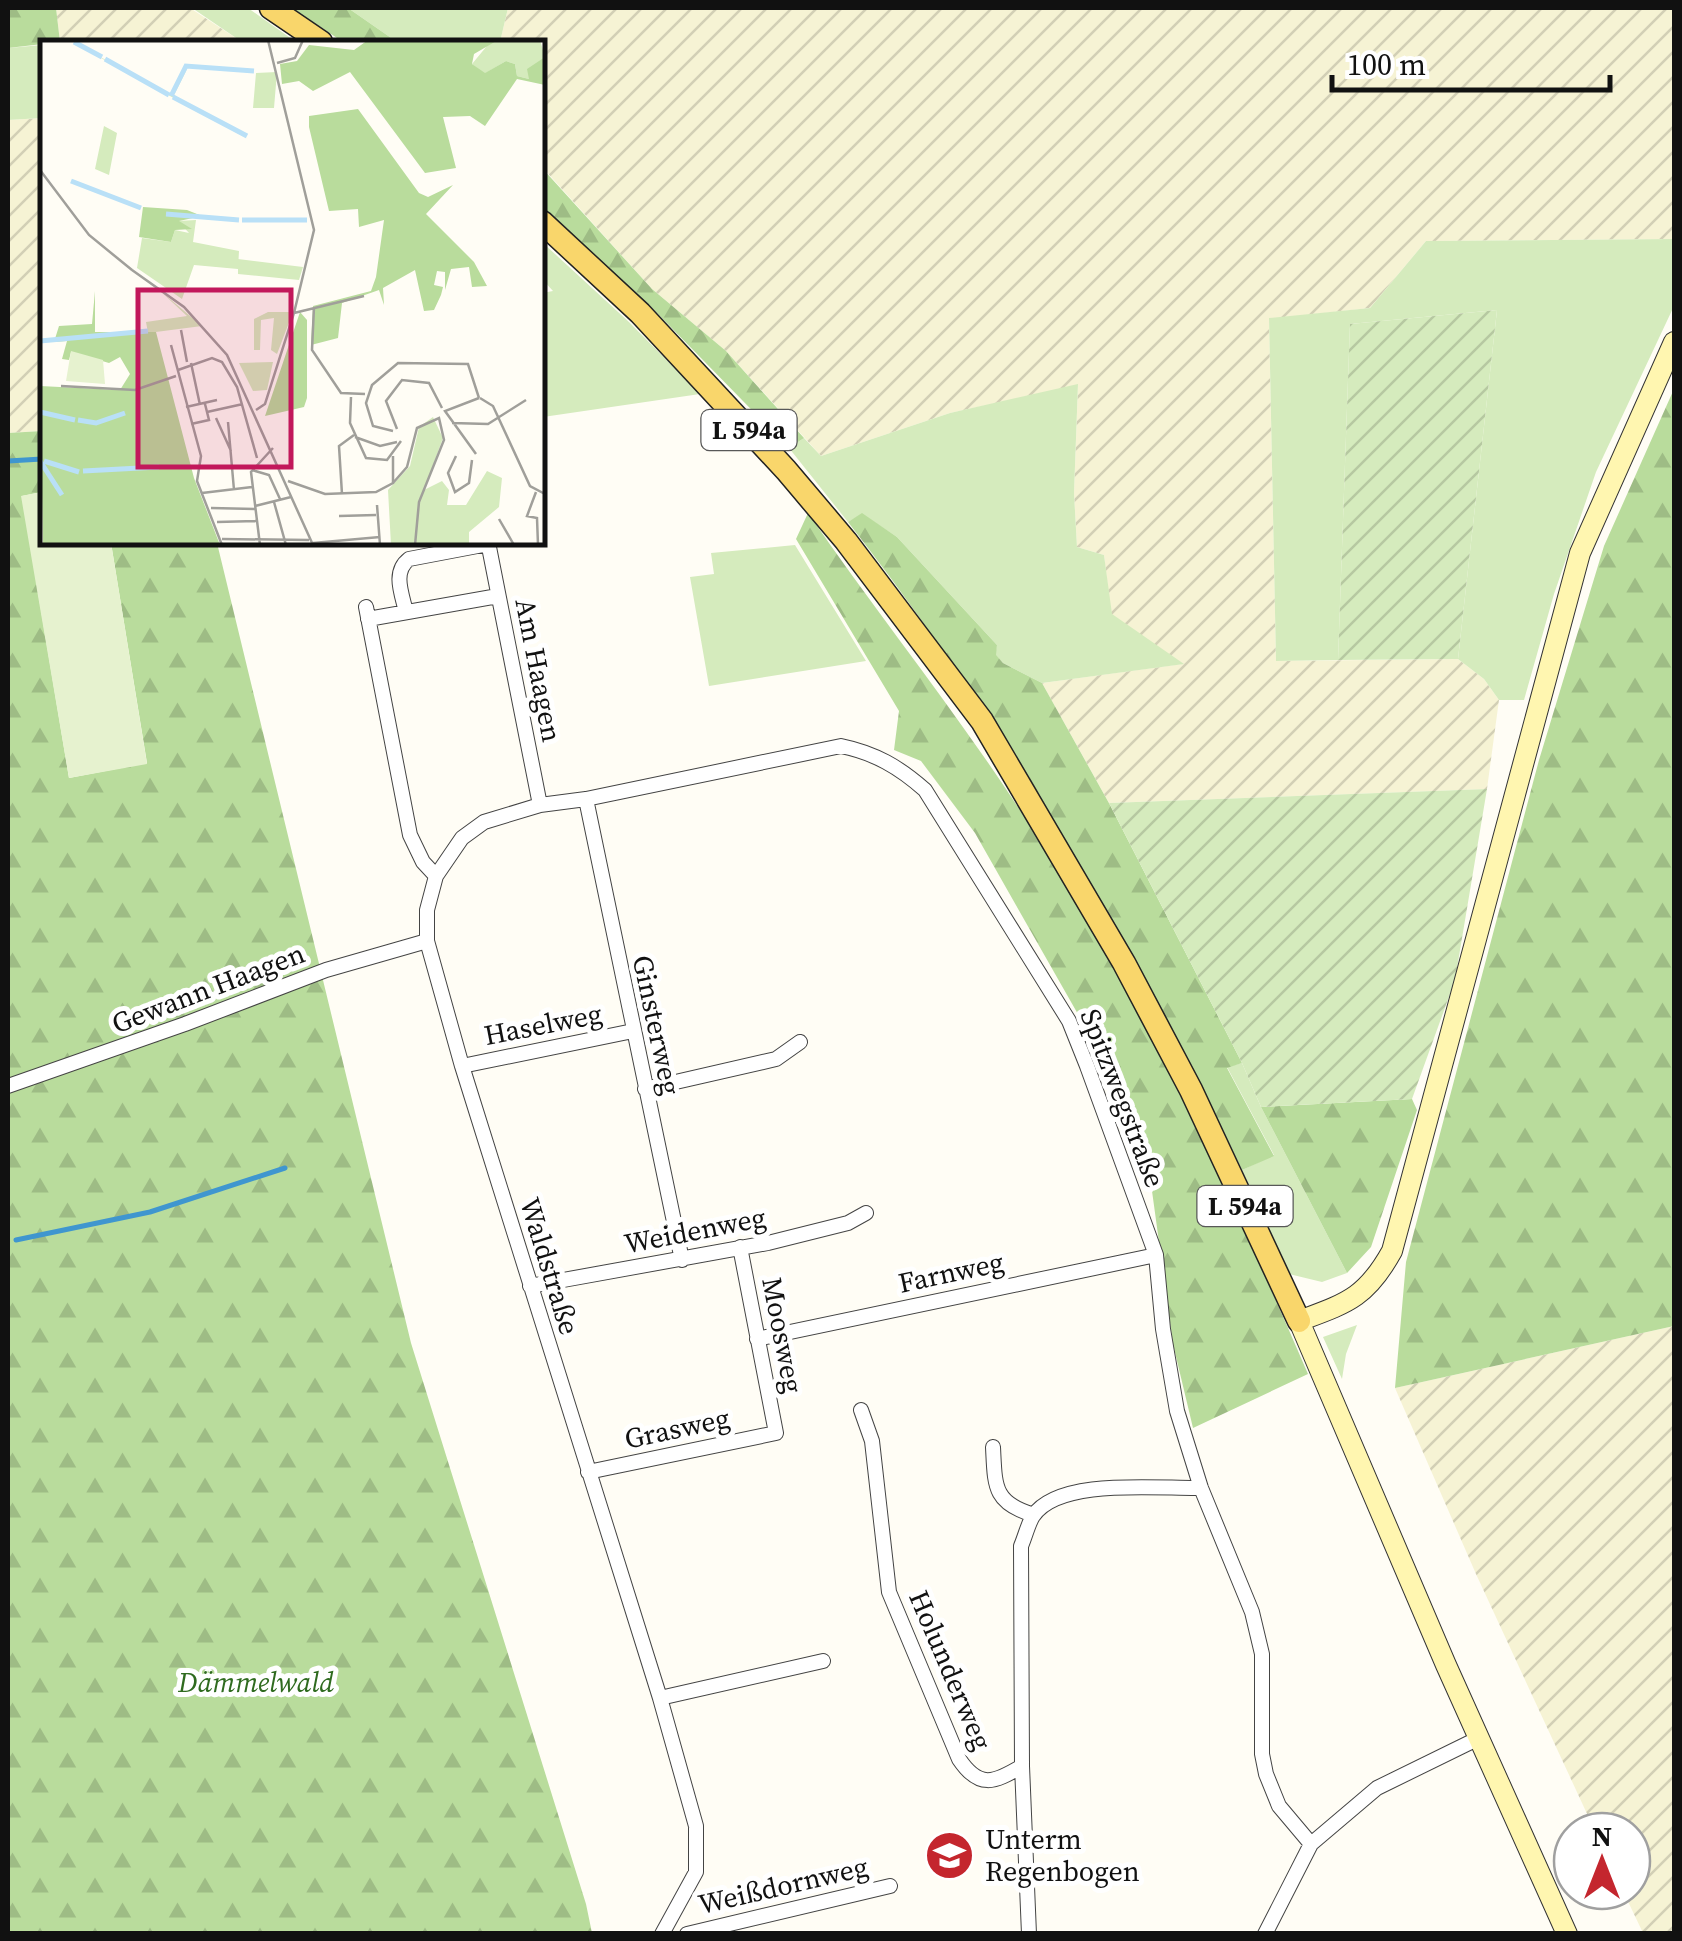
<svg xmlns="http://www.w3.org/2000/svg" width="1682" height="1941" font-family="'Source Serif 4',serif">
	<style>
		.farmland { fill: url(#farmland-furrows) }
		.grass { fill: #d5ebbd }
		.forest { fill: url(#forest-firs) }
		.garden { fill: url(#garden-furrows) }
		.pitch { fill: #e6f2cf }
		.lines { fill: none; stroke-linecap: round; stroke-linejoin: round }
		.stream { stroke: #3f96cf; stroke-width: 5 }
		.minor-casing { stroke: #444; stroke-width: 16 }
		.secondary-casing { stroke: #333; stroke-width: 22 }
		.primary-casing { stroke: #222; stroke-width: 25 }
		.minor { stroke: #fff; stroke-width: 14 }
		.secondary { stroke: #fff6b0; stroke-width: 20 }
		.primary { stroke: #f9d66b; stroke-width: 22 }
		.labels { text-anchor: middle; stroke-width: 10; stroke-linejoin: round; paint-order: stroke }
		.shield { fill: #fff; stroke: #585858; stroke-width: 2.5 }
		.shield-label { font-size: 25px; font-weight: bold; fill: #111 }
		.street-label { font-size: 28px; fill: #111; stroke: #fff }
		.park-label { font-size: 28px; font-style: italic; fill: #2f6b1f; stroke: #fff }
		.poi-label { font-size: 28px; fill: #111; stroke: #fff; text-anchor: start }
		.inset-river { fill: none; stroke: #b9e0f7; stroke-width: 5 }
		.inset-road { fill: none; stroke: #a09f9a; stroke-width: 2.5 }
		.view { fill: #c2185b; fill-opacity: 0.15; stroke: #c2185b; stroke-width: 5 }
		.inset-edge { fill: none; stroke: #111; stroke-width: 5 }
	</style>
	<defs>
		<pattern id="farmland-furrows" width="10" height="10" patternUnits="userSpaceOnUse" patternTransform="scale(2.5)"><rect width="10" height="10" fill="#f6f3d4"/><path d="M-1 1l2-2M0 10L10 0M9 11l2-2" fill="none" stroke="#d2cfb5"/></pattern>
		<pattern id="forest-firs" width="22" height="20" patternUnits="userSpaceOnUse" patternTransform="scale(2.5)"><rect width="22" height="20" fill="#b9dc9c"/><path d="M5 1l3.5 6h-7zM16 11l3.5 6h-7z" fill="#9ebc85"/></pattern>
		<pattern id="garden-furrows" width="10" height="10" patternUnits="userSpaceOnUse" patternTransform="scale(2.5)"><rect width="10" height="10" fill="#d5ebbd"/><path d="M-1 1l2-2M0 10L10 0M9 11l2-2" fill="none" stroke="#b6c8a1"/></pattern>
	</defs>
	<rect width="100%" height="100%" fill="#fffdf5"/>
	<path class="farmland" d="M56,8H190L242,42H60Z
		M508,8H1674V239L1426,241L1370,308L1269,319L1276,661L1458,659L1484,679L1499,700L1487,789L1109,803L1042,683L1182,664L1111,614L1104,555L1077,547L1074,493L1078,385L950,413L821,456L726,351L652,289L543,168L542,42H500Z
		M42,118V431L8,433V120Z
		M1674,1326V1933H1643L1623,1891H1632V1831H1595L1476,1574L1395,1388Z"/>
	<path class="grass" d="M197,8H248L296,42H242L195,10Z
		M348,8H508L500,42H397Z
		M42,45V118L8,120V48Z
		M1674,239V306L1596,472L1554,594L1524,700H1499L1484,679L1458,659L1497,310L1350,324L1338,660L1276,661L1269,318L1370,308L1426,241Z
		M543,243L629,322L700,394L543,417L542,293L553,291L543,280Z
		M1078,384L1074,493L1077,547L1104,555L1112,614L1184,664L1042,683L1003,663L995,655L997,645L897,537L862,514L848,522L789,448L804,438L821,456L950,413Z
		M795,545L866,661L709,686L690,577L714,574L711,553Z
		M1242,1063L1261,1107L1347,1273L1322,1282L1289,1274L1242,1170L1274,1155L1227,1067Z
		M1357,1325L1346,1354L1342,1379L1323,1337Z"/>
	<path class="forest" d="M8,8H56L60,42L8,48Z
		M292,8H348L397,42H343Z
		M542,168L652,289L726,351L804,438L789,448L654,310L543,207Z
		M1674,389V1326L1395,1388L1406,1262L1539,760L1604,546Z
		M42,431V492L22,496L69,778L147,763L111,543H217L411,1343L586,1904L592,1933L8,1934V433Z
		M808,513C881,619 962,719 1031,827C1141,1000 1227,1187 1308,1374L1193,1428L1173,1344L1152,1191L1083,1023L975,833L921,761L894,750L899,711L796,539Z
		M862,513L897,537L997,645L996,655L1003,663L1042,683L1110,805L1242,1063L1227,1068L1274,1156L1242,1170C1131,940 1005,723 848,522Z
		M1412,1099L1417,1110L1371,1247L1347,1273L1261,1107Z"/>
	<path class="garden" d="M1497,310L1458,659L1338,660L1350,324Z
		M1487,789L1455,980L1412,1099L1261,1107L1242,1063L1109,803Z"/>
	<path class="pitch" d="M42,492V542L111,543L147,764L69,778L21,496Z"/>
	<g class="lines">
		<path class="stream" d="M8,461L42,459
			M16,1240L150,1212L285,1168"/>
		<defs>
			<path id="minor" d="M488,542L540,805
				M366,607L410,835L423,862L436,876
				M406,612C402,594 392,572 409,559L488,544
				M368,619L498,596
				M586,799L682,1260
				M462,1066L633,1031
				M8,1086L185,1024L326,970L427,941
				M645,1089L776,1059L800,1042
				M530,1286L768,1243L848,1223L866,1213
				M757,1339L1156,1255
				M861,1410L872,1441L889,1592L959,1759C979,1789 994,1783 1022,1766
				M993,1447C995,1486 993,1503 1034,1515
				M588,1472L776,1433L740,1247
				M660,1698L823,1661
				M662,1934L696,1872V1826L660,1698L462,1066L427,941V910L436,876L462,838L484,822L540,805L586,799L841,746C875,753 899,767 925,790L1069,1021L1087,1066L1156,1255L1163,1329L1177,1411L1201,1488L1252,1612L1262,1654V1754L1266,1774L1279,1806L1311,1844
				M687,1934L890,1886
				M1029,1934L1022,1766L1021,1546C1025,1537 1028,1524 1033,1516C1059,1477 1159,1489 1201,1488
				M1265,1934L1311,1844L1377,1788L1479,1738"/>
			<path id="secondary" d="M1567,1934L1446,1665L1299,1321C1347,1303 1366,1298 1392,1251L1580,553L1674,342"/>
			<path id="primary" d="M271,8L321,42
				M542,222L640,313L786,470L846,541L982,721L1124,963L1191,1090L1299,1321"/>
		</defs>
		<use href="#minor" class="minor-casing"/>
		<use href="#secondary" class="secondary-casing"/>
		<use href="#primary" class="primary-casing"/>
		<use href="#minor" class="minor"/>
		<use href="#secondary" class="secondary"/>
		<use href="#primary" class="primary"/>
	</g>
	<defs>
		<symbol id="school-disc" viewBox="-11 -11 22 22"><circle r="9.5" fill="#c4262e" stroke="#fff"/><path d="M0-5L7-2L0 1L-7-2ZM-4 1L0 2.5L4 1V4Q0 6-4 4Z" fill="#fff"/></symbol>
	</defs>
	<g fill-rule="evenodd">
		<use href="#school-disc" x="922" y="1828" width="55" height="55"/>
	</g>
	<g class="labels">
		<g class="shield">
			<rect x="701.5" y="410" width="95" height="40" rx="8"/>
			<rect x="1197.5" y="1186" width="95" height="40" rx="8"/>
		</g>
		<g class="shield-label">
			<text x="749" y="439">L 594a</text>
			<text x="1245" y="1215">L 594a</text>
		</g>
		<g class="street-label">
			<text transform="translate(539 670) rotate(79)" y="10">Am Haagen</text>
			<text transform="translate(208 988) rotate(-21)" y="10">Gewann Haagen</text>
			<text transform="translate(543 1024) rotate(-11)" y="10">Haselweg</text>
			<text transform="translate(657 1025) rotate(78)" y="10">Ginsterweg</text>
			<text transform="translate(1123 1098) rotate(69)" y="10">Spitzwegstraße</text>
			<text transform="translate(695 1230) rotate(-11)" y="10">Weidenweg</text>
			<text transform="translate(550 1266) rotate(73)" y="10">Waldstraße</text>
			<text transform="translate(951 1272) rotate(-12)" y="10">Farnweg</text>
			<text transform="translate(783 1335) rotate(79)" y="10">Moosweg</text>
			<text transform="translate(677 1428) rotate(-12)" y="10">Grasweg</text>
			<text transform="translate(951 1670) rotate(67)" y="10">Holunderweg</text>
			<text transform="translate(783 1885) rotate(-13)" y="10">Weißdornweg</text>
		</g>
		<g class="park-label">
			<text x="256" y="1692">Dämmelwald</text>
		</g>
		<g class="poi-label">
			<text x="985" y="1849">Unterm<tspan x="985" dy="32">Regenbogen</tspan></text>
		</g>
	</g>
	<g transform="translate(40 40)">
		<rect width="505" height="505" fill="#fffdf5"/>
		<path d="M500,0L505,17L489,39L477,36L475,24L466,21L444,34L432,24L451,1ZM32,2L130,54L147,29L134,55L208,99ZM156,180L153,202L199,211L198,229L154,225L142,259L97,228L102,198L131,202L135,190L149,193L138,181ZM117,248L162,286L108,293L106,282L147,276ZM228,272H253L237,314L231,310L234,278L221,280L220,310H214V279ZM393,377L403,398L384,450L402,441L409,450L407,465H426L447,431L462,438L459,467L429,492V505H351L348,450L370,426L379,387Z" fill="#d5ebbd"/>
		<path d="M328,0H458L434,14L432,24L445,33L466,21L475,24L477,36L489,39L487,29L505,17V45L477,39L445,86L430,76L403,77L416,128L385,133L310,32L273,51L259,41L242,44L240,24L257,21L269,5L314,10ZM318,69L379,153L388,157L413,145L386,174L434,222L447,246L432,247L429,227L411,229L405,250V232L397,231L394,245L403,247L401,255L394,270L384,271L375,230L343,248L344,265L339,250L302,263L298,298L271,305L273,266L331,251L336,237L344,180L319,187L318,169L289,171L269,87V76ZM103,167L147,170L162,176L139,181L152,189L135,190L131,202L99,197ZM55,251V292H116L154,438L180,505H3L0,346L80,350L90,334L80,317L69,323L31,312L29,320L22,319L27,301L14,302L19,286L52,284ZM260,272L267,280V358L264,367L225,376Z" fill="#b9dc9c"/>
		<path d="M237,32L234,68H213L216,33ZM64,86L77,93L69,135L55,129ZM198,219L263,227L259,240L198,234ZM233,322L227,350L213,351L199,323Z" fill="#d5ebbd"/>
		<path d="M31,311L63,320L65,344L26,341Z" fill="#e6f2cf"/>
		<path class="inset-river" d="M34,2L62,17M65,19L129,55M131,56L146,26L214,31M133,57L207,96M31,141L101,168M126,174L199,180M202,180H267M0,301L108,291M0,372L35,380M38,380L56,383L85,373M0,421L22,455M4,421L39,432M43,431L119,427"/>
		<path class="inset-road" d="M237,23L255,18L263,0M0,130L49,195L92,230M92,230L144,267L187,315L273,505M274,267L272,310L301,353L325,354M254,273L324,256M141,290L147,322M131,305L161,416L157,441L182,505M151,323L160,365M138,330L172,318L182,322L197,347L217,418M21,346L95,350L136,336M311,357L310,383L326,418L347,420L361,401M440,358L453,366L490,446L505,454M146,367L177,360M216,370L225,364L254,273L274,190L228,0M167,372L203,364M176,378L191,411M188,382L194,450M412,383L448,384L486,360M151,384L169,380L165,364M357,389L346,361L362,340L389,343L402,368M353,391L333,386L326,363L332,345L358,323L428,324L439,358M315,397L340,406L357,402M436,414L405,371L439,358M416,416L408,433L415,452L429,443L432,420M212,430L229,435L240,459M248,441L285,454L336,452L353,443V416M353,443L367,427L377,388L399,378L404,400L379,462L375,505M496,452L487,476L497,478L498,505M162,453L212,447M302,454L299,406L314,395M234,462L246,505M337,465L340,505M215,466L251,457M171,468L215,469M299,476L336,475M459,479L474,505M177,482L217,481M182,499L269,500M273,503L340,497M220,505L211,432L233,408"/>
		<path class="view" d="M98,250H251V427H98Z"/>
		<rect width="505" height="505" class="inset-edge"/>
	</g>
	<rect width="1682" height="1941" fill="none" stroke="#111111" stroke-width="20"/>
	<g transform="translate(1602 1861)"><circle r="48" fill="#ffffff" stroke="#a0a0a0" stroke-width="2.5"/>
	<path d="M0-8L18 38L0 25L-18 38Z" fill="#c4262e"/>
	<text y="-15" font-size="28" font-weight="bold" text-anchor="middle" fill="#111111">N</text>
	</g>
	<path d="M1332 75v15h278v-15" fill="none" stroke="#111111" stroke-width="5"/>
	<text x="1347" y="75" font-size="30" fill="#111111" stroke="#ffffff" stroke-width="8" paint-order="stroke">100 m</text>
</svg>
